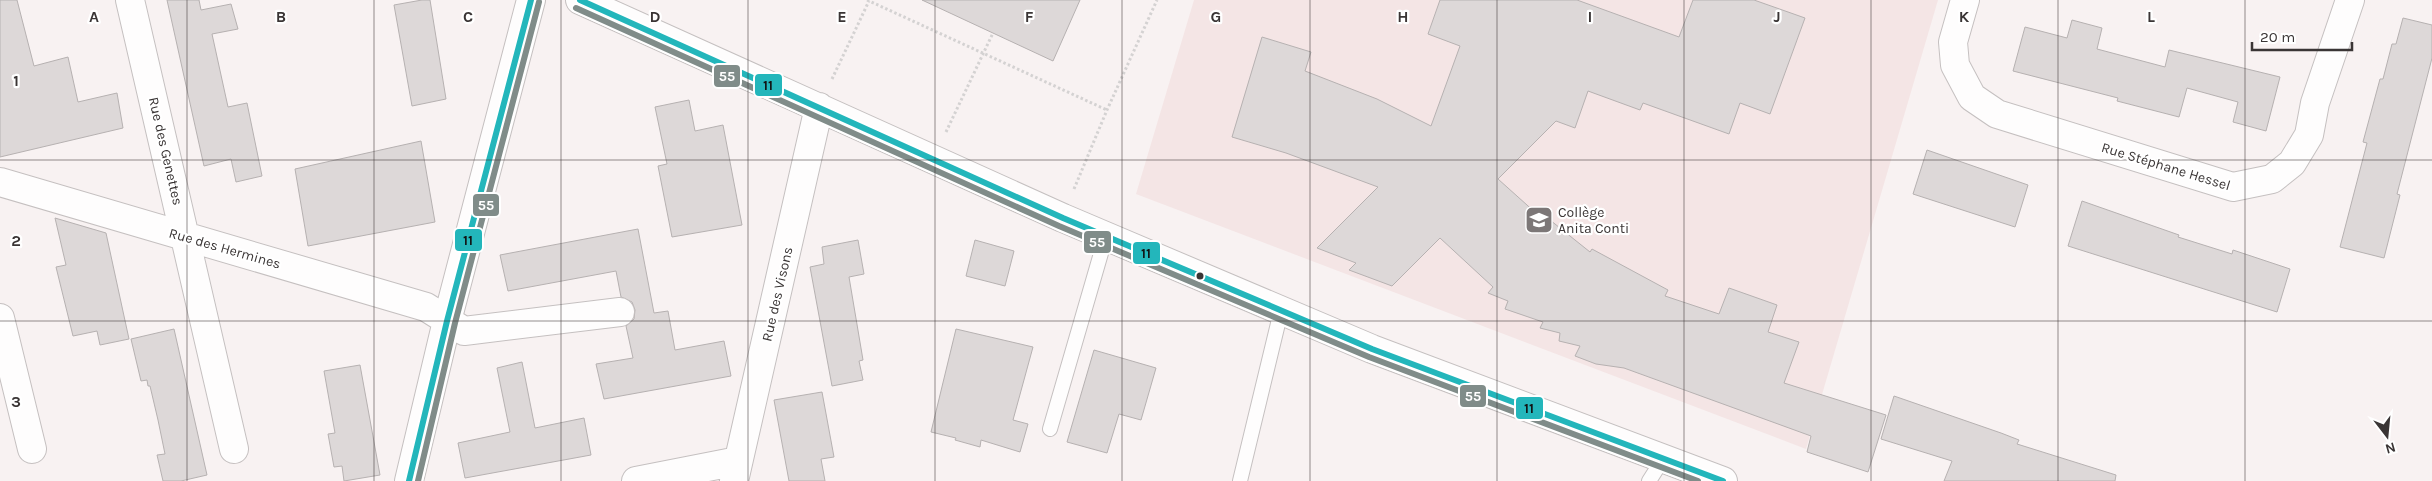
<svg xmlns="http://www.w3.org/2000/svg" width="2432" height="481" font-family="Karla,sans-serif">
	<style>
		.built { fill: #f4e5e5 }
		.building { fill: #ddd8d8; stroke: #b6b1b1 }
		.lines { fill: none; stroke-linecap: round; stroke-linejoin: round }
		.service-casing { stroke: #c5c0c0; stroke-width: 16 }
		.minor-casing { stroke: #c5c0c0; stroke-width: 30 }
		.path { stroke: #d4d2d2; stroke-width: 3; stroke-dasharray: 2.5 2.5; stroke-linecap: butt }
		.service { stroke: #fefdfd; stroke-width: 14 }
		.minor { stroke: #fefdfd; stroke-width: 28 }
		.bus-1-casing { stroke: #fff; stroke-width: 10 }
		.bus-2-casing { stroke: #fff; stroke-width: 10 }
		.bus-1 { stroke: #23b6bb; stroke-width: 6 }
		.bus-2 { stroke: #808c89; stroke-width: 6 }
		.grid { fill: none; stroke: #3a3535; stroke-width: 1; stroke-opacity: 0.55 }
		.bus-dot { fill: #3a3535; stroke: #fff; stroke-width: 2 }
		.labels { text-anchor: middle; stroke-width: 4.5; stroke-linejoin: round; paint-order: stroke }
		.street-label { font-size: 14px; fill: #3a3535; stroke: #fff }
		.poi-label { font-size: 14px; fill: #3a3535; stroke: #fff; text-anchor: start }
		.grid-label { font-size: 16px; text-anchor: middle; font-weight: bold; fill: #3a3535; stroke: #fff; stroke-width: 4.5; stroke-linejoin: round; paint-order: stroke }
		.line-badge { stroke: #fff; stroke-width: 2 }
		.badge-label { font-size: 14px; text-anchor: middle; font-weight: bold; fill: #fff }
		.pale-badge-label { font-size: 14px; text-anchor: middle; font-weight: bold; fill: #111 }
	</style>
	<rect width="100%" height="100%" fill="#f8f2f2"/>
	<path class="built" d="M1194,0H1938L1806,449L1136,194Z"/>
	<path class="building" d="M0,0H17L34,66L68,57L78,102L117,93L123,128L0,157Z
		M167,0H199L201,10L231,4L238,29L212,34L228,107L247,103L262,176L236,182L231,159L204,166Z
		M422,0H430L446,99L412,106L394,5Z
		M922,0H1080L1053,61Z
		M1440,0H1577L1679,37L1693,0H1754L1805,18L1770,114L1740,103L1729,134L1643,103L1640,110L1588,91L1575,128L1556,121L1498,179L1537,214L1540,212L1590,252L1592,249L1668,290L1665,296L1719,314L1729,288L1777,305L1768,332L1799,342L1784,383L1886,415L1868,472L1807,452L1811,436L1624,368L1596,364L1575,356L1580,346L1559,341L1560,333L1540,328L1543,322L1505,309L1508,301L1488,293L1493,287L1440,238L1392,286L1349,270L1356,263L1317,248L1378,187L1286,153L1232,137L1262,37L1311,52L1305,71L1377,99L1431,126L1460,46L1428,34Z
		M2403,18L2432,25V58L2397,194L2400,195L2384,258L2340,247L2367,143L2363,142L2380,79H2383L2392,44H2396Z
		M2072,20L2102,28L2097,49L2165,67L2169,50L2280,77L2266,131L2233,122L2238,102L2187,88L2179,117L2117,101L2118,98L2013,71L2025,27L2067,38Z
		M689,100L695,131L723,125L742,225L672,237L658,166L667,164L655,107Z
		M421,141L435,222L308,246L295,169Z
		M1927,150L2028,185L2015,227L1913,194Z
		M2082,201L2179,235L2178,237L2232,254L2233,250L2290,269L2277,312L2068,246Z
		M55,218L106,233L129,339L100,345L97,331L73,336L56,267L66,265Z
		M638,229L654,313L668,311L675,350L724,341L731,376L604,399L596,364L633,358L626,326L634,319L635,310L632,302L621,297L616,271L508,291L500,255Z
		M858,240L864,274L849,277L863,360L859,361L863,380L832,386L810,267L824,264L822,247Z
		M975,240L1014,251L1005,286L966,276Z
		M174,329L207,475L181,481H163L157,455L165,454L158,420L150,386H148L147,380L141,381L131,339Z
		M956,329L1033,347L1013,420L1028,424L1020,452L981,440L980,447L955,440L956,438L931,432Z
		M1094,350L1156,368L1141,420L1119,414L1107,453L1067,442Z
		M522,362L535,428L584,418L591,455L465,478L458,443L510,432L497,368Z
		M360,365L380,475L344,481L342,466L334,467L328,434L335,433L324,371Z
		M822,392L834,457L821,459L825,481H789L774,400Z
		M1894,396L2001,433L2019,440L2017,444L2116,475L2115,481H1944L1952,461L1881,439Z"/>
	<g class="lines">
		<defs>
			<path id="service" d="M1050,429L1106,236
				M1240,481L1281,311
				M1649,481L1663,459"/>
			<path id="minor" d="M130,0L234,449
				M580,0L1063,218L1372,349L1723,481
				M1965,0L1953,42L1955,65L1972,97L1997,114L2233,187L2272,179L2292,163L2309,135L2315,103L2350,0
				M0,182L426,307L464,331L620,312
				M0,318L32,449
				M409,481L447,321L531,0
				M636,481L738,461
				M734,481L819,107"/>
		</defs>
		<use href="#service" class="service-casing"/>
		<use href="#minor" class="minor-casing"/>
		<path class="path" d="M867,0L1107,110
			M832,79L869,1
			M946,132L993,33
			M1074,189L1107,110L1157,0"/>
		<use href="#service" class="service"/>
		<use href="#minor" class="minor"/>
		<defs>
			<path id="bus-1" d="M580,0L1063,218L1372,349L1723,481
				M409,481L447,321L531,0"/>
			<path id="bus-2" d="M576,8L1059,226L1369,357L1698,481
				M418,481L455,323L539,2"/>
		</defs>
		<use href="#bus-1" class="bus-1-casing"/>
		<use href="#bus-2" class="bus-2-casing"/>
		<use href="#bus-1" class="bus-1"/>
		<use href="#bus-2" class="bus-2"/>
	</g>
	<path class="grid" d="M187,0V481M374,0V481M561,0V481M748,0V481M935,0V481M1122,0V481M1310,0V481M1497,0V481M1684,0V481M1871,0V481M2058,0V481M2245,0V481M0,160H2432M0,321H2432"/>
	<defs>
		<symbol id="school-square" viewBox="-11 -11 22 22"><rect x="-9" y="-9" width="18" height="18" rx="4" fill="#7c7777" stroke="#fff"/><path d="M0-5L7-2L0 1L-7-2ZM-4 1L0 2.5L4 1V4Q0 6-4 4Z" fill="#fff"/></symbol>
	</defs>
	<g fill-rule="evenodd">
		<use href="#school-square" x="1523" y="204" width="32" height="32"/>
	</g>
	<circle class="bus-dot" cx="1200" cy="276" r="4.5"/>
	<g class="labels">
		<g class="street-label">
			<text transform="translate(166 151) rotate(77)" y="5">Rue des Genettes</text>
			<text transform="translate(2166 166) rotate(17)" y="5">Rue Stéphane Hessel</text>
			<text transform="translate(225 248) rotate(16)" y="5">Rue des Hermines</text>
			<text transform="translate(777 294) rotate(-77)" y="5">Rue des Visons</text>
		</g>
		<g class="poi-label">
			<text x="1558" y="217">Collège<tspan x="1558" dy="16">Anita Conti</tspan></text>
		</g>
	</g>
	<g class="grid-label">
		<text x="94" y="22">A</text>
		<text x="281" y="22">B</text>
		<text x="468" y="22">C</text>
		<text x="655" y="22">D</text>
		<text x="842" y="22">E</text>
		<text x="1029" y="22">F</text>
		<text x="1216" y="22">G</text>
		<text x="1403" y="22">H</text>
		<text x="1590" y="22">I</text>
		<text x="1777" y="22">J</text>
		<text x="1964" y="22">K</text>
		<text x="2151" y="22">L</text>
		<text x="16" y="86">1</text>
		<text x="16" y="246">2</text>
		<text x="16" y="407">3</text>
	</g>
	<g class="line-badge">
		<rect x="713" y="64" width="28" height="24" rx="5" fill="#808c89"/>
		<rect x="754" y="73" width="29" height="24" rx="5" fill="#23b6bb"/>
		<rect x="472" y="193" width="28" height="24" rx="5" fill="#808c89"/>
		<rect x="454" y="228" width="29" height="24" rx="5" fill="#23b6bb"/>
		<rect x="1083" y="230" width="29" height="24" rx="5" fill="#808c89"/>
		<rect x="1132" y="241" width="29" height="24" rx="5" fill="#23b6bb"/>
		<rect x="1459" y="384" width="28" height="24" rx="5" fill="#808c89"/>
		<rect x="1515" y="396" width="29" height="24" rx="5" fill="#23b6bb"/>
	</g>
	<g class="badge-label">
		<text x="727" y="81">55</text>
		<text x="486" y="210">55</text>
		<text x="1097" y="247">55</text>
		<text x="1473" y="401">55</text>
	</g>
	<g class="pale-badge-label">
		<text x="768" y="90">11</text>
		<text x="468" y="245">11</text>
		<text x="1146" y="258">11</text>
		<text x="1529" y="413">11</text>
	</g>
	<g transform="translate(2387 436) rotate(164)" stroke="#ffffff" stroke-width="4" paint-order="stroke">
	<path d="M0-4L9 19L0 12L-9 19Z" fill="#3a3535"/>
	<text y="-8" font-size="14" font-weight="bold" text-anchor="middle" fill="#3a3535">N</text>
	</g>
	<path d="M2252 42v8h100v-8" fill="none" stroke="#3a3535" stroke-width="2.5"/>
	<text x="2260" y="42" font-size="15" fill="#3a3535" stroke="#ffffff" stroke-width="4" paint-order="stroke">20 m</text>
</svg>
